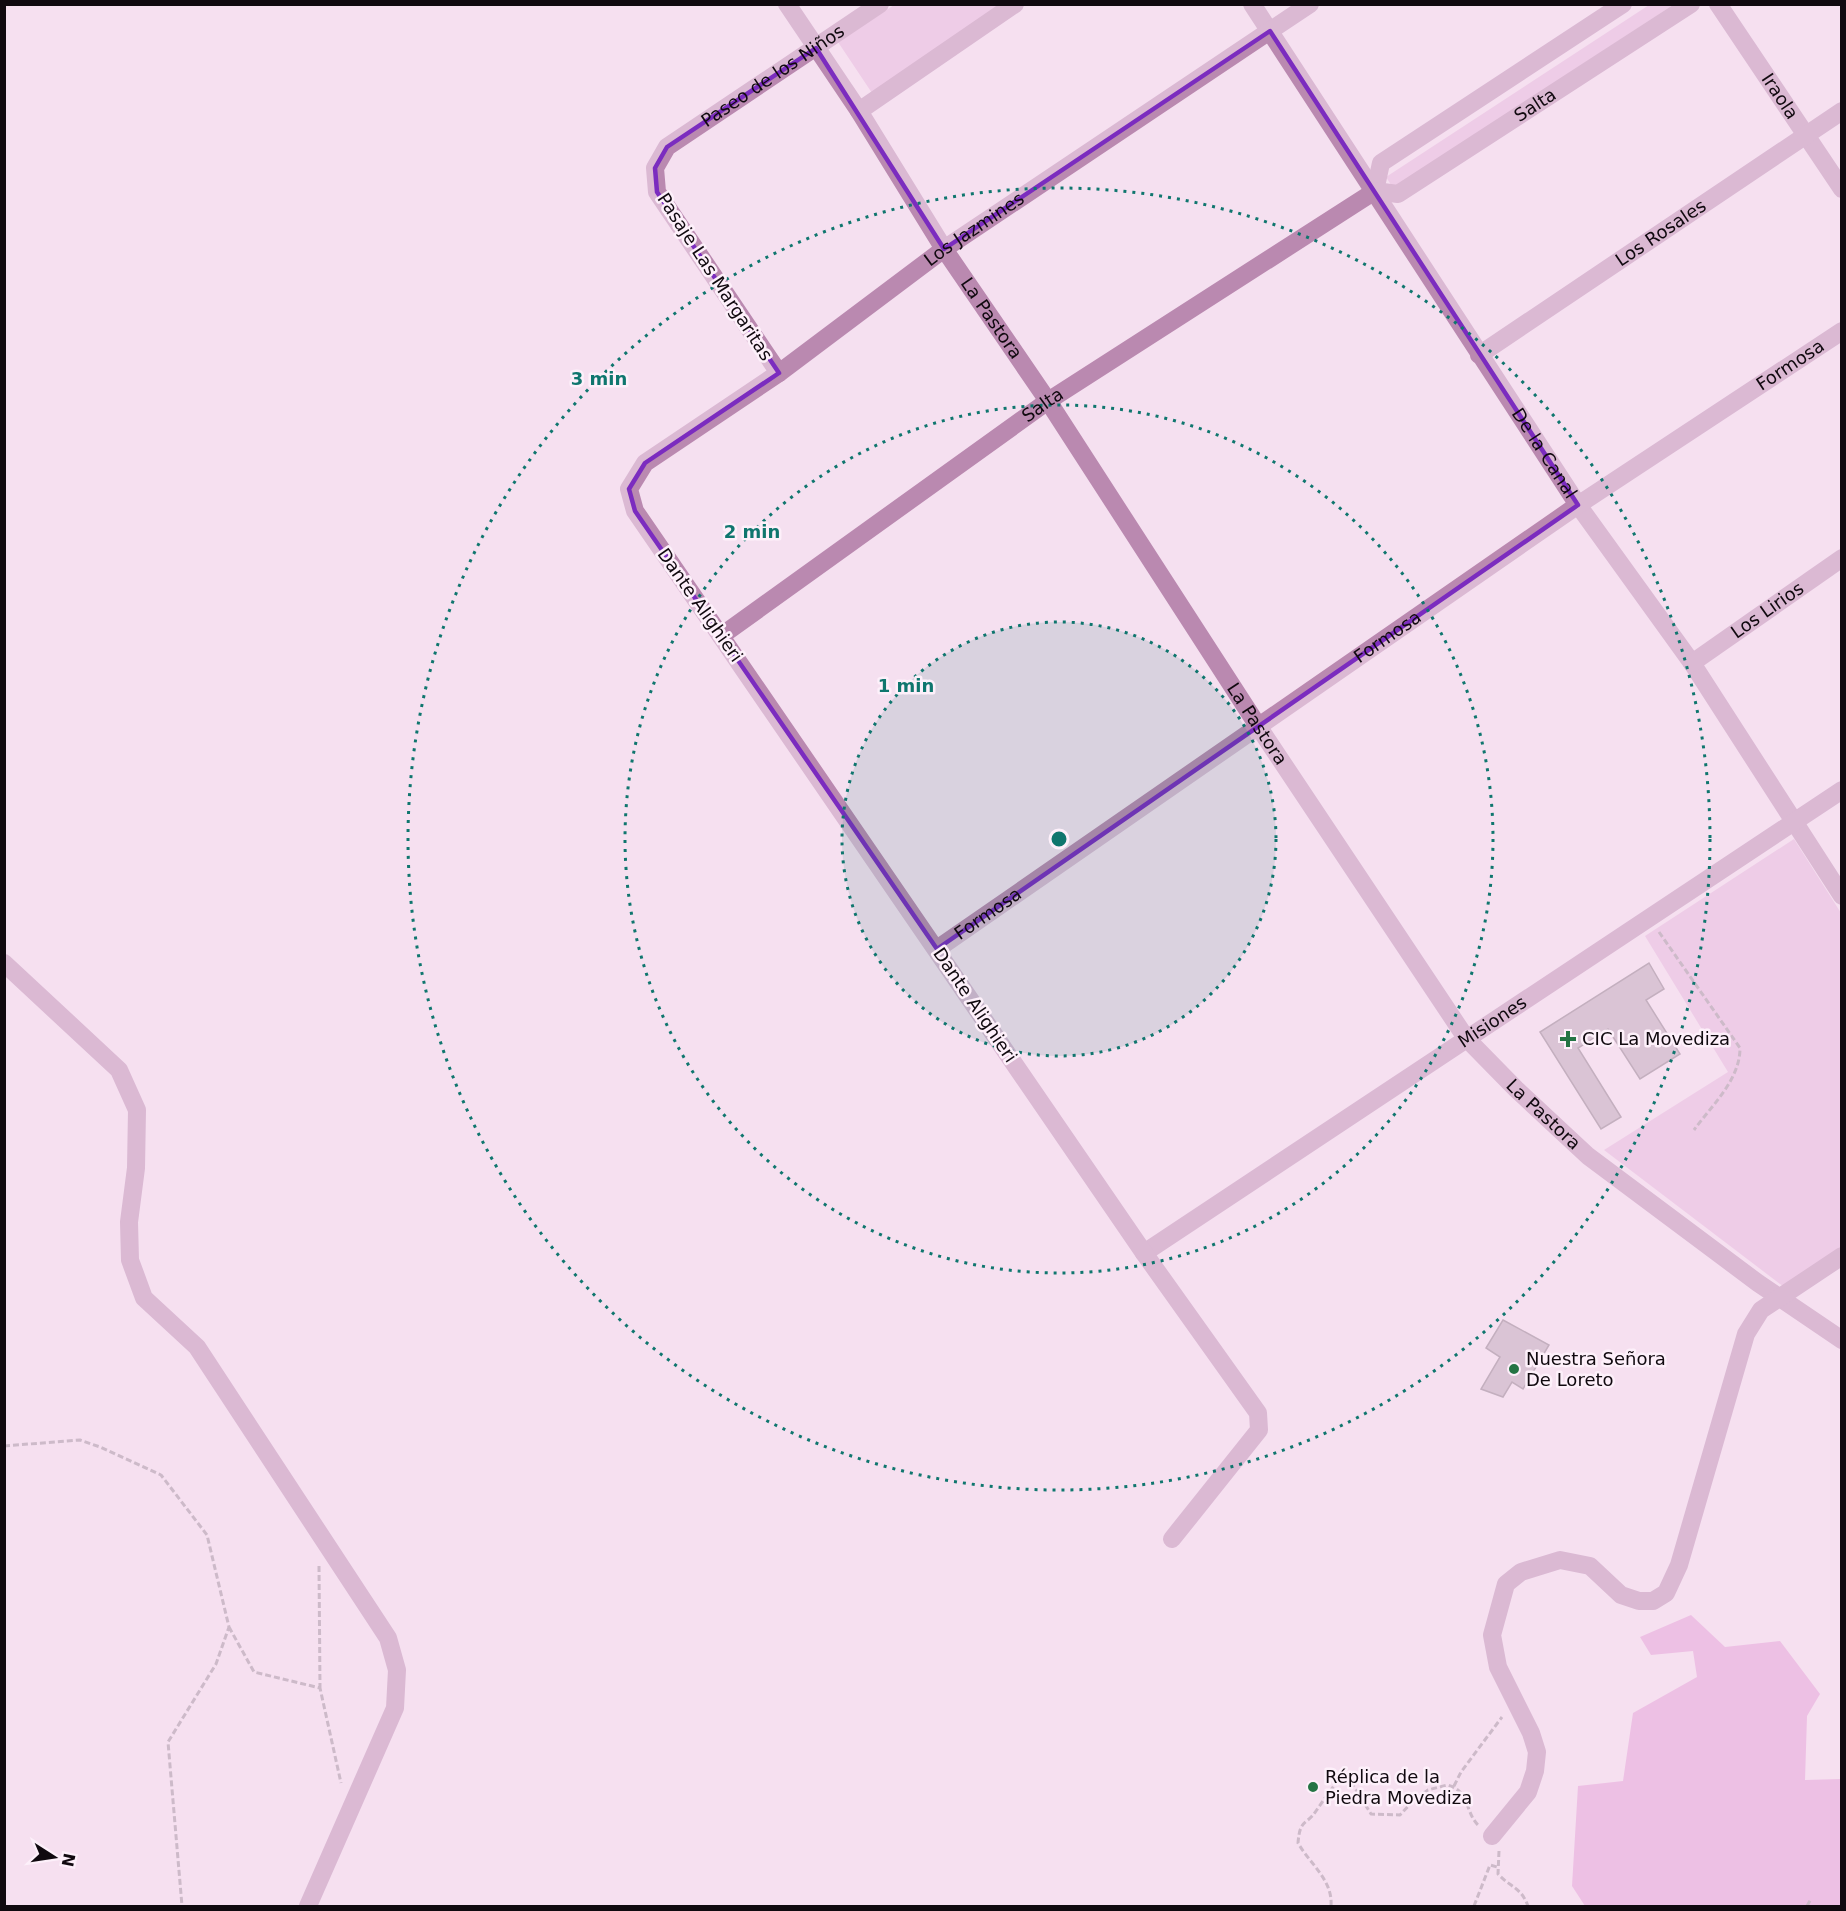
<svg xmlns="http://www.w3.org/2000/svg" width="1846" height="1911" font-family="'DejaVu Sans',sans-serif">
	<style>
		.green { fill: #e5b4db }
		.forest { fill: #e399d5 }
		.building { fill: #b8a3b3; stroke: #877483; stroke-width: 1.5 }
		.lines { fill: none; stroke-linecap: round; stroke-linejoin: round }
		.path { stroke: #9c8c99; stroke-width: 3; stroke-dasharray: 6 3; stroke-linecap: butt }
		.minor { stroke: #ba89b0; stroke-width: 18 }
		.marked { fill: none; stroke: #7b2cbf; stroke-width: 4.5; stroke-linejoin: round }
		.ring { fill: none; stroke: #0f766e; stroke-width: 3; stroke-dasharray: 3 6 }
		.poi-dot { fill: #247444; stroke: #fdf0fa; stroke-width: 2 }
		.labels { text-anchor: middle; stroke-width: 5; stroke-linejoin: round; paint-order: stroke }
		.street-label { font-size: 18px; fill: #10090f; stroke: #fdf0fa }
		.poi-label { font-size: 18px; fill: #10090f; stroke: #fdf0fa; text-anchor: start }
		.centre { fill: #0f766e; stroke: #fdf0fa; stroke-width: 3 }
		.ring-label { font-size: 18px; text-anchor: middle; font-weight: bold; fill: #0f766e; stroke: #fdf0fa; stroke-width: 5; stroke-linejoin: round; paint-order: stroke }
	</style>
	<rect width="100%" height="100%" fill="#f5e0f0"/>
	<path class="green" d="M894,5H1002L872,93L838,42Z
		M1649,5H1673L1393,188L1386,177Z
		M1794,839L1841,913V1247L1784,1287L1604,1150L1728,1072L1645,936Z"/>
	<path class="forest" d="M1691,1615L1725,1647L1780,1641L1820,1694L1807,1716L1805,1780L1841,1779V1906H1585L1572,1886L1578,1786L1623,1781L1633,1713L1697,1677L1693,1651L1651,1655L1640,1637Z"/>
	<path class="building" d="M1649,963L1664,989L1646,1000L1680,1054L1640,1079L1608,1029L1578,1048L1621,1117L1601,1129L1540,1032Z
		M1503,1320L1549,1345L1523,1389L1512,1382L1503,1397L1481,1389L1500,1357L1486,1348Z"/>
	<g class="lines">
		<path class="path" d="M1659,932L1740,1048C1740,1080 1712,1105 1694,1130
			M4,1446L80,1440L100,1447L161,1475L207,1535L229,1627L216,1664L168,1742L182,1906
			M319,1566L320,1688
			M229,1627L254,1672L320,1688L341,1783
			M1454,1786L1461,1772L1502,1717
			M1499,1851L1498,1874C1511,1888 1521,1887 1528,1906
			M1331,1906C1333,1880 1310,1864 1298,1843C1300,1818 1306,1826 1316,1811C1325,1798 1334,1785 1345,1772L1371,1814L1400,1815L1413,1801L1428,1790L1447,1785C1471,1791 1464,1812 1479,1826
			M1474,1906L1490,1865L1497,1867
			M1807,1906L1811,1899"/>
		<g class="minor">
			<path id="s1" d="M787,4L859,111L944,249L1048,401L1258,726L1466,1038L1516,1089L1588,1156L1758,1283L1842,1340"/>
			<path id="s2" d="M1252,4L1578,505L1692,663L1842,896"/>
			<path id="s3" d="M1718,4L1842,189"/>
			<path d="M859,111L1015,4"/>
			<path d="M1375,191L1381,163L1623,4"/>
			<path id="s4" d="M1479,355L1842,111"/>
			<path id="s5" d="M779,373L657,192L655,168L667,147L880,4"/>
			<path id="s6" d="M721,636L1048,401L1375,191L1398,194L1691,4"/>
			<path id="s7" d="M1692,663L1842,558"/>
			<path id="s8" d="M937,949L1578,505L1842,331"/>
			<path d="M4,963L119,1070L137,1110L136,1168L129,1222L130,1260L144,1298L197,1347L388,1638L397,1670L395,1708L308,1906"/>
			<path id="s9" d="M1144,1253L1842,790"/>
			<path id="s10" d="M1172,1539L1259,1430L1258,1413L1144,1253L635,511L629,489L645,463L779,373L944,249L1310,4"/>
			<path d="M1492,1836L1528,1792L1535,1771L1537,1752L1531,1733L1498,1667L1492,1635L1506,1584L1521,1572L1560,1560L1590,1566L1621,1595L1639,1601H1653L1666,1593L1679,1565L1746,1334L1761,1310L1842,1256"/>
		</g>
	</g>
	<path d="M0 0H1846V1911H0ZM1270,31L1578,505L937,949L635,511L629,489L645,463L779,373L657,192L655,168L667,147L816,48L944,249Z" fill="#f5e0f0" fill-opacity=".55" fill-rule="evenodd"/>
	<path class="marked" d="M1270,31L1578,505L937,949L635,511L629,489L645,463L779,373L657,192L655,168L667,147L816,48L944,249Z"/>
	<circle cx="1059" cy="839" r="217" fill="#0f766e" fill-opacity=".12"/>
	<g class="ring">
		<circle cx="1059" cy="839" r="217"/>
		<circle cx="1059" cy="839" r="434"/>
		<circle cx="1059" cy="839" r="651"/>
	</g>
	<g class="poi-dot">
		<path d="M1565 1030h6v6h6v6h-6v6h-6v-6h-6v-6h6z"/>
		<circle cx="1514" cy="1369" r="6"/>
		<circle cx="1313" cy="1787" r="6"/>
	</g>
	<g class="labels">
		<g class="street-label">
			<text dy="6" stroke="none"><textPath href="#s5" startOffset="394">Paseo de los Niños</textPath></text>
			<text dy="6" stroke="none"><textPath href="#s3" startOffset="111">Iraola</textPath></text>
			<text dy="6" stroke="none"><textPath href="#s6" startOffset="978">Salta</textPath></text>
			<text dy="6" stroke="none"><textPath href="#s10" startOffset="1710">Los Jazmines</textPath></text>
			<text dy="6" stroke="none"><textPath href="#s4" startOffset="219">Los Rosales</textPath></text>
			<text transform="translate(715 277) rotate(57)" y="6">Pasaje Las Margaritas</text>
			<text dy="6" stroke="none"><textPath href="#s1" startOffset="375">La Pastora</textPath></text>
			<text dy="6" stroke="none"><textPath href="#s8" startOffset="1034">Formosa</textPath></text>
			<text dy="6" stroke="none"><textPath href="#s6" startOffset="396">Salta</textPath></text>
			<text dy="6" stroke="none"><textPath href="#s2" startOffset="536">De la Canal</textPath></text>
			<text transform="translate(700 605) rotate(55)" y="6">Dante Alighieri</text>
			<text dy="6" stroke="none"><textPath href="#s7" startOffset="92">Los Lirios</textPath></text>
			<text dy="6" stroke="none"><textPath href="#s8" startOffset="548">Formosa</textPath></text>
			<text dy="6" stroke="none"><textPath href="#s1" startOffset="860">La Pastora</textPath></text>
			<text dy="6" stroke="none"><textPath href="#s8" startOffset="62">Formosa</textPath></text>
			<text transform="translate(975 1005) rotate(56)" y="6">Dante Alighieri</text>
			<text dy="6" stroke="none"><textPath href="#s9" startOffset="418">Misiones</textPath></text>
			<text dy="6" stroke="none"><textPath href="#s1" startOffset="1346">La Pastora</textPath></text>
		</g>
		<g class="poi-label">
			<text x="1582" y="1045">CIC La Movediza</text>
			<text x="1526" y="1365">Nuestra Señora<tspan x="1526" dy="21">De Loreto</tspan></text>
			<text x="1325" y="1783">Réplica de la<tspan x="1325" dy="21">Piedra Movediza</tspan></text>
		</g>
	</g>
	<circle cx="1059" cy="839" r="9" class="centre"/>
	<g class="ring-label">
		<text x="599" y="385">3 min</text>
		<text x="752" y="538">2 min</text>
		<text x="906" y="692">1 min</text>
	</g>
	<rect width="1846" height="1911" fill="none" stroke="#10090f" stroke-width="12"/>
	<g transform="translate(54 1857) rotate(102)" stroke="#fdf0fa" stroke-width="4.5" paint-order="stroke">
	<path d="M0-4.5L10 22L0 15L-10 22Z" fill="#10090f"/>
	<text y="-9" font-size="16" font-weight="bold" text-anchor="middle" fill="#10090f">N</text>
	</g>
</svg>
